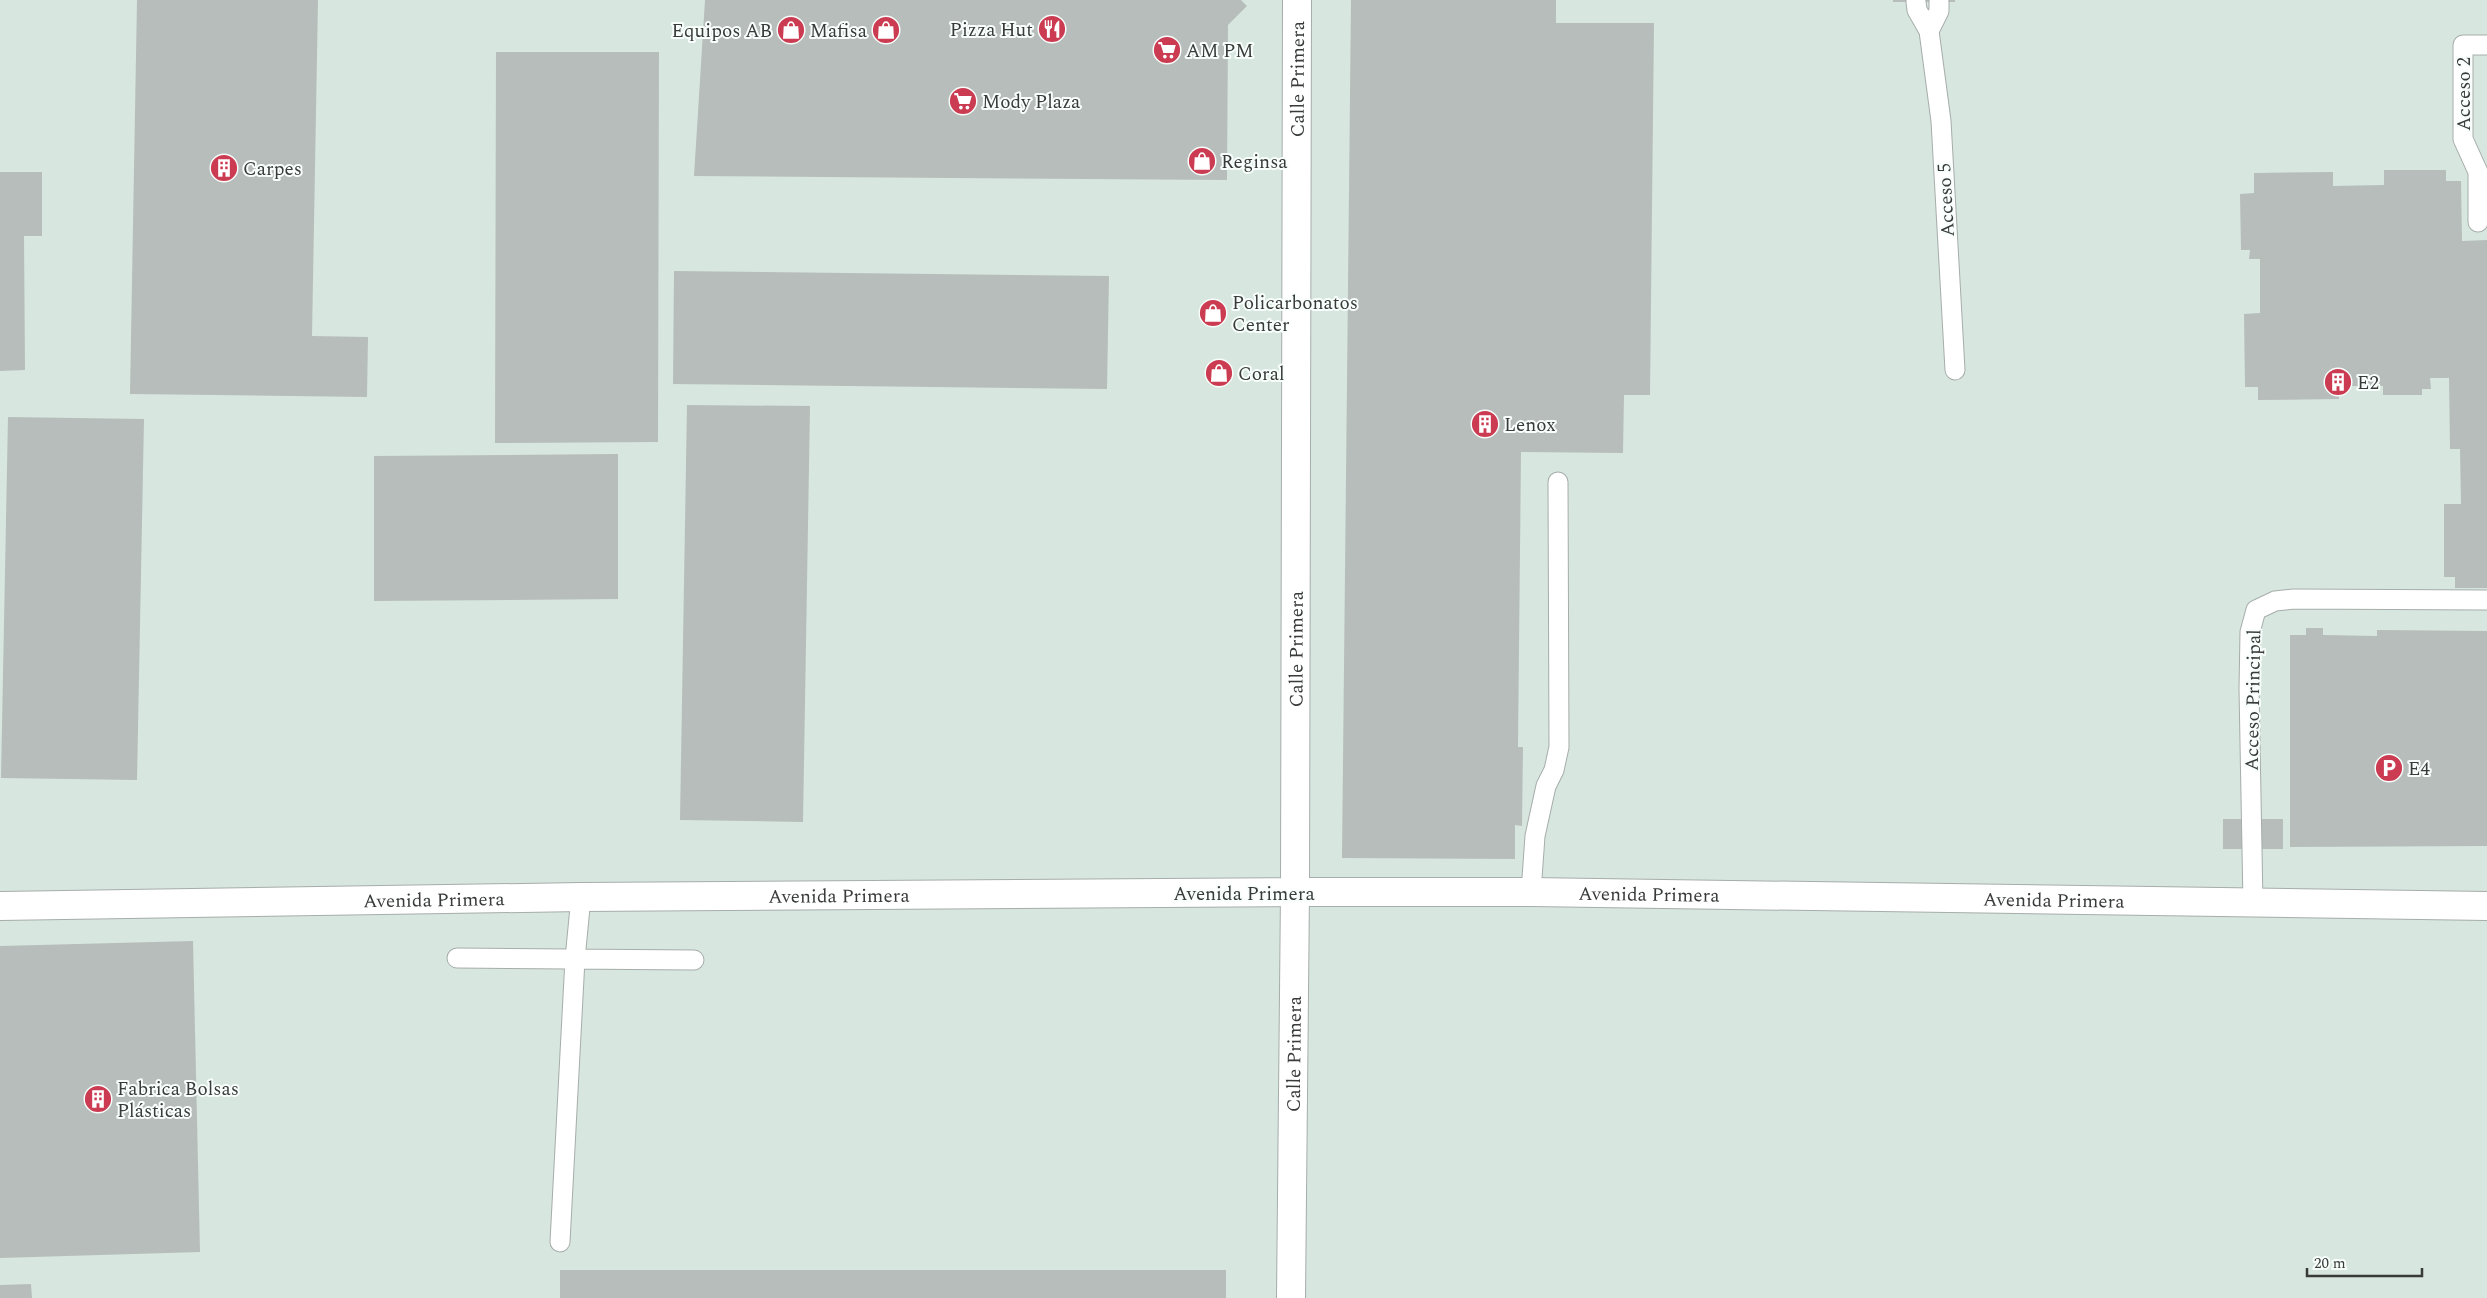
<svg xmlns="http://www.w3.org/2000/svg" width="2487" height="1298" font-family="Spectral,serif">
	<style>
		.built { fill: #d7e6df }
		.building { fill: #b7bdba }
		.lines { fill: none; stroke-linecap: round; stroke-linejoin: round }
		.lane-casing { stroke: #a6adaa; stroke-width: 21 }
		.street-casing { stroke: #a6adaa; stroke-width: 30 }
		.secondary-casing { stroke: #a6adaa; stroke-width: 30 }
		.lane { stroke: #fff; stroke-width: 19 }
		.street { stroke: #fff; stroke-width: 28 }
		.secondary { stroke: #fff; stroke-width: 28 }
		.labels { text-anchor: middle; stroke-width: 4; stroke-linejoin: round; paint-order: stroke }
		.poi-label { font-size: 19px; fill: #383b39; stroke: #f7fefb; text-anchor: start }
		.street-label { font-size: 19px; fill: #383b39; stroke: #f7fefb }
	</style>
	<rect width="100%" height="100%" fill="#eaf0ed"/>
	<path class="built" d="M0,0H2487V1298H0Z"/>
	<path class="building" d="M137,0H318L312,336L368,337L367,397L130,394Z
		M705,0H1241L1247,6L1228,25L1227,180L694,176Z
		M1351,0H1556V23H1654L1650,395H1624L1623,453L1521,452L1518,747H1523L1522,826L1515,825V859L1342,858Z
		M1893,0H1955V2H1893Z
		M496,52H659L658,442L495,443Z
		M2384,170H2446V181H2461L2462,241L2487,240V588H2455V577H2444V504H2461L2460,449H2450L2449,378H2430L2431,389H2422V395H2383V386H2339V399L2258,400V387H2245L2244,314L2260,313V259H2249L2250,250H2241L2240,194L2254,193V173L2333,172V186L2384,185Z
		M0,172H42V236H24L25,370L0,371Z
		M674,271L1109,276L1107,389L673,384Z
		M687,405L810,406L803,822L680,820Z
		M8,417L144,419L137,780L1,778Z
		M618,454V599L374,601V456Z
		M2306,628H2323V635L2377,636V630L2487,631V846L2290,847V635H2306Z
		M2223,819H2283V849H2223Z
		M193,941L200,1252L0,1258V946Z
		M560,1270H1226V1298H560Z
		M31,1284L32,1298H0V1285Z"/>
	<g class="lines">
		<defs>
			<path id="lane" d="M1916,2L1917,10L1929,31L1941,121L1955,370
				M1929,31L1939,11V2
				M2478,222V172L2463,139V45H2487
				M1531,892L1535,836L1546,786L1554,770L1559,747L1558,482
				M2253,903L2249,689L2250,632L2256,610L2275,601L2294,599L2487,600
				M457,958L694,960
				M560,1242L575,959L581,897"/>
			<g id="street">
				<path id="s1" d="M1291,1298L1295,892H1531L2487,906"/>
			</g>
			<g id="secondary">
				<path id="s2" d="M0,906L581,897L1295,892L1297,0"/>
			</g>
		</defs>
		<use href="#lane" class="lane-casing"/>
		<use href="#street" class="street-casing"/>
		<use href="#secondary" class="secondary-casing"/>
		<use href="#lane" class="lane"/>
		<use href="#street" class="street"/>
		<use href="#secondary" class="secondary"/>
	</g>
	<defs>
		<symbol id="restaurant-disc" viewBox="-11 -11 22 22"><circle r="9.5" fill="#cb3b51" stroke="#f7fefb"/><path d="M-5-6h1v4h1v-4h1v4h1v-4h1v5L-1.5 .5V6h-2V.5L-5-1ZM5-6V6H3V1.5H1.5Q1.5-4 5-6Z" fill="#fff"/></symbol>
		<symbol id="shop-disc" viewBox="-11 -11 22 22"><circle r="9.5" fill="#cb3b51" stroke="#f7fefb"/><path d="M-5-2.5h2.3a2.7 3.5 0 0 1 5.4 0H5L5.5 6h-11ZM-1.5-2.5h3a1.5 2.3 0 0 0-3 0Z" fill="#fff"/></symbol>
		<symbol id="supermarket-disc" viewBox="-11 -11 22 22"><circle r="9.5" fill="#cb3b51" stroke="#f7fefb"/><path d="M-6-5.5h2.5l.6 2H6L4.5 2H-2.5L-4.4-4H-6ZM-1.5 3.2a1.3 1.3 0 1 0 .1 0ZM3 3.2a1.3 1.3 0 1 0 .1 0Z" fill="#fff"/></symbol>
		<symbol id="building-disc" viewBox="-11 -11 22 22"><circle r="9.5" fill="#cb3b51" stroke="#f7fefb"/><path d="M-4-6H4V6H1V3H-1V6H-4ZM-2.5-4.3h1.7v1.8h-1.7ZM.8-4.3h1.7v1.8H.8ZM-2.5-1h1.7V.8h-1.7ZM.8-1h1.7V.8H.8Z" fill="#fff"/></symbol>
		<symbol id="parking-disc" viewBox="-11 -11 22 22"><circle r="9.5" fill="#cb3b51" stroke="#f7fefb"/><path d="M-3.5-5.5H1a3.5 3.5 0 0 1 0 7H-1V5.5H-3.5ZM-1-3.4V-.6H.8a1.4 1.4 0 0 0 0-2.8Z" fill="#fff"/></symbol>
	</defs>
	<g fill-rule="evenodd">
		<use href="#restaurant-disc" x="1036" y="13" width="32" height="32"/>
		<use href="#shop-disc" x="775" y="14" width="32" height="32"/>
		<use href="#shop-disc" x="870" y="14" width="32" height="32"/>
		<use href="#supermarket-disc" x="1151" y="34" width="32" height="32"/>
		<use href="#supermarket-disc" x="947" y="85" width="32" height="32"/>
		<use href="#shop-disc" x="1186" y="145" width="32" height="32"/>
		<use href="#building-disc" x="208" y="152" width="32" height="32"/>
		<use href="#shop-disc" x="1197" y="297" width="32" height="32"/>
		<use href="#shop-disc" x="1203" y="357" width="32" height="32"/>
		<use href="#building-disc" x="2322" y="366" width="32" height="32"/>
		<use href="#building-disc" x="1469" y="408" width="32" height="32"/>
		<use href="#parking-disc" x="2373" y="752" width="32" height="32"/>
		<use href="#building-disc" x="82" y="1083" width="32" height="32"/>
	</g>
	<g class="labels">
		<g class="poi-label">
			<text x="1033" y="36" text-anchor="end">Pizza Hut</text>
			<text x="772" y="37" text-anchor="end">Equipos AB</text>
			<text x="867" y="37" text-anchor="end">Mafisa</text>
			<text x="1186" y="57">AM PM</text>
			<text x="982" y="108">Mody Plaza</text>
			<text x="1221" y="168">Reginsa</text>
			<text x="243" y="175">Carpes</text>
			<text x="1232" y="309">Policarbonatos<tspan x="1232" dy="22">Center</tspan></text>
			<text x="1238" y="380">Coral</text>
			<text x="2357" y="389">E2</text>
			<text x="1504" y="431">Lenox</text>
			<text x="2408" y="775">E4</text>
			<text x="117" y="1095">Fabrica Bolsas<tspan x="117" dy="22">Plásticas</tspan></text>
		</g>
		<g class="street-label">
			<text dy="7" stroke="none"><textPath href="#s2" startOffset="2108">Calle Primera</textPath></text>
			<text transform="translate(2463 94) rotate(-90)" y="7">Acceso 2</text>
			<text transform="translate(1945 200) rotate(-93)" y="7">Acceso 5</text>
			<text dy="7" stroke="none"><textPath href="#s2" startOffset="1538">Calle Primera</textPath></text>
			<text transform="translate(2252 700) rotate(-89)" y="7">Acceso Principal</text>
			<text x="1244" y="900">Avenida Primera</text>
			<text dy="7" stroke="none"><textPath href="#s1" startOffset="760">Avenida Primera</textPath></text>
			<text dy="7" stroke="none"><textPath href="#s2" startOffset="839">Avenida Primera</textPath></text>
			<text dy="7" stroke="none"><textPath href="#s2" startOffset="434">Avenida Primera</textPath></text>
			<text dy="7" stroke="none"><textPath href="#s1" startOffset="1165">Avenida Primera</textPath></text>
			<text dy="7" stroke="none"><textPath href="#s1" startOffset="244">Calle Primera</textPath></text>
		</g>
	</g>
	<path d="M2307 1268v8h115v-8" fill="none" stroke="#383b39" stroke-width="2.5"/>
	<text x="2314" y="1268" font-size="15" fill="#383b39" stroke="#f7fefb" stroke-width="4" paint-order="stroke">20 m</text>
</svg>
